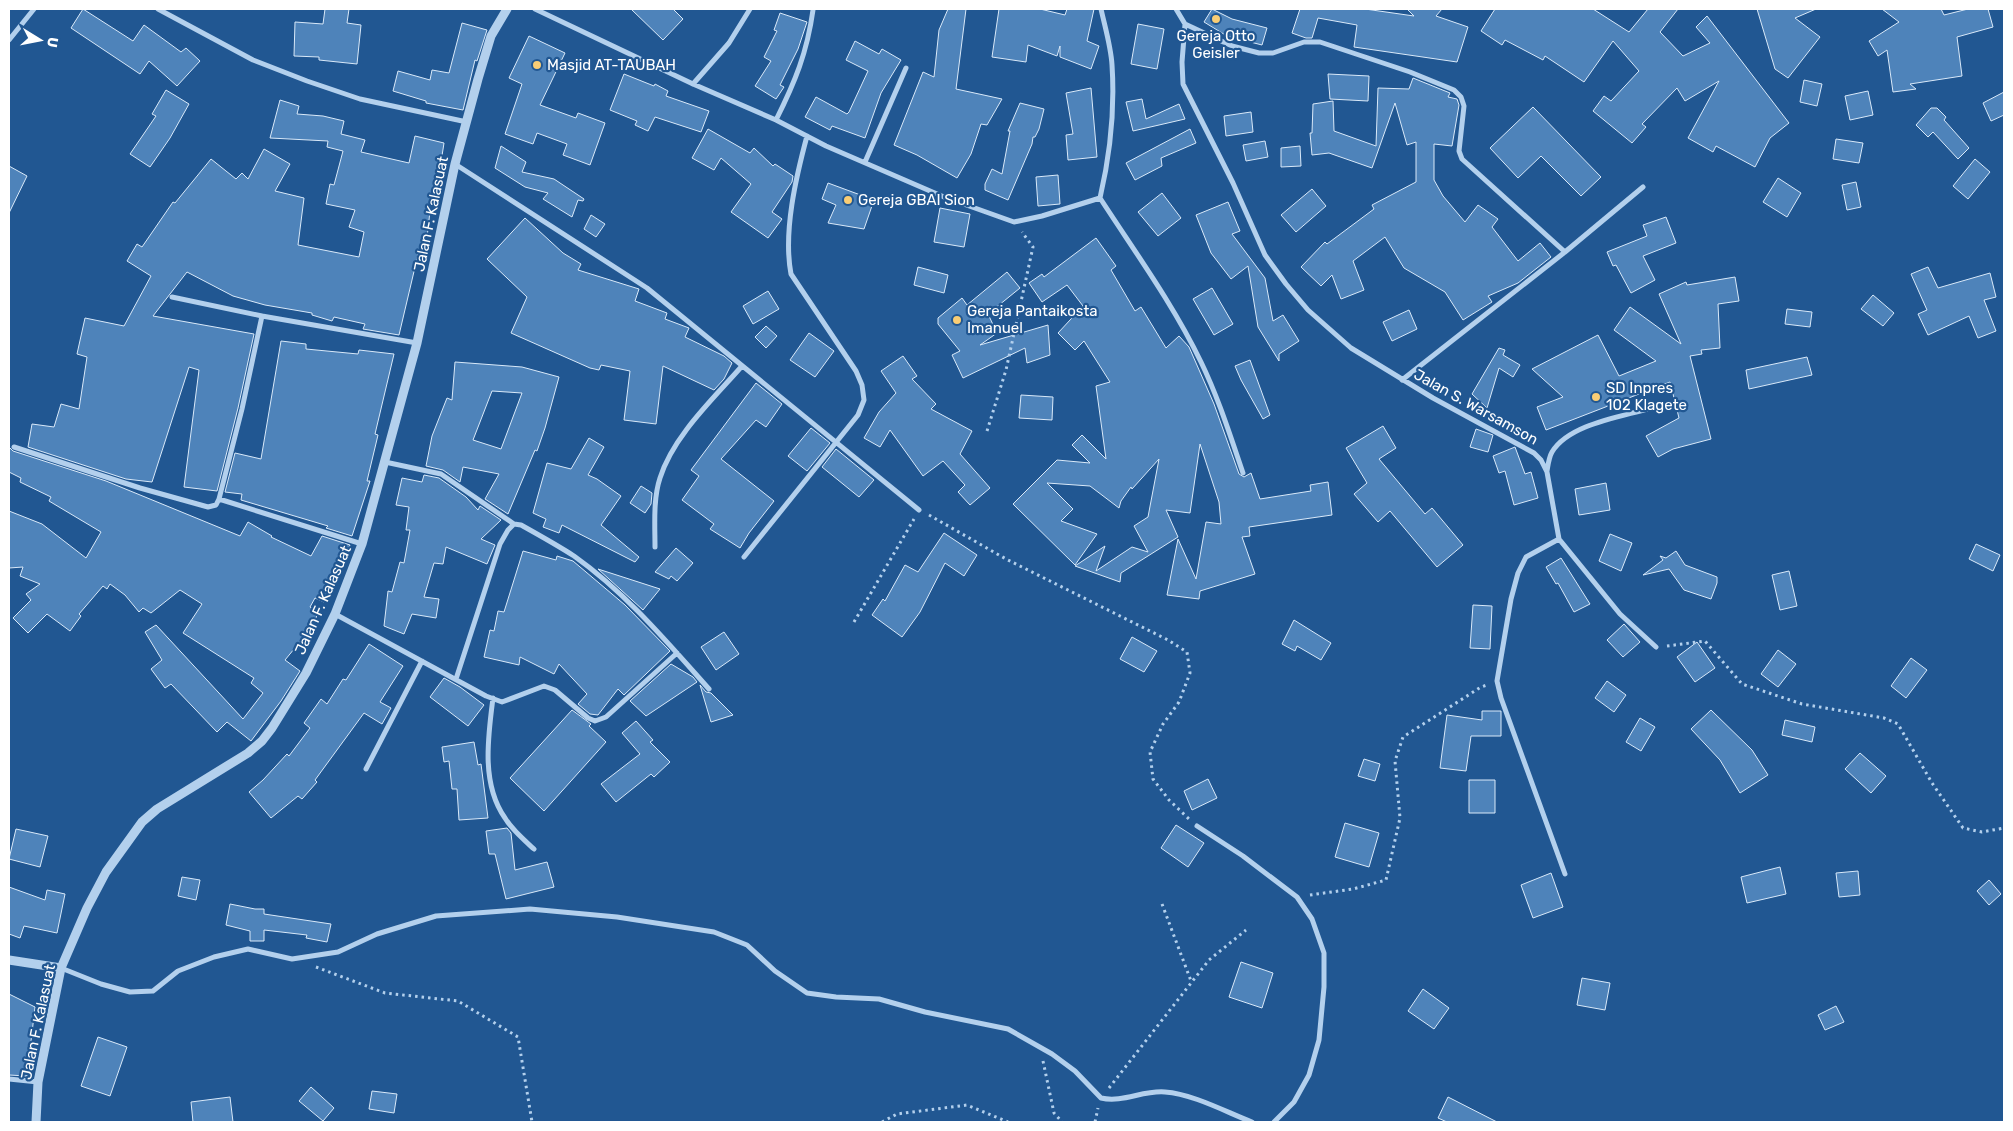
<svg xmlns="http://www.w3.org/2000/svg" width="2013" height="1131" font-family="Rubik,sans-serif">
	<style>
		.building { fill: #4e83ba; stroke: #d9e9f9; fill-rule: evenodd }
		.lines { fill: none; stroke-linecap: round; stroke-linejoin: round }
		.path { stroke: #b3d0ed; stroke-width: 3; stroke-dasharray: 2.5 4; stroke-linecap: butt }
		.minor { stroke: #b3d0ed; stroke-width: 5 }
		.tertiary { stroke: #b3d0ed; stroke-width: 9 }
		.poi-dot { fill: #f9cd75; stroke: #215792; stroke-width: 2 }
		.labels { text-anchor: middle; stroke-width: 4.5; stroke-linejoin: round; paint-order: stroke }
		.poi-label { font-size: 15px; fill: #fff; stroke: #215792; text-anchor: start }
		.street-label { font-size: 15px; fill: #fff; stroke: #215792 }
	</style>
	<rect width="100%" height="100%" fill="#215792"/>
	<path class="building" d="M83,9L133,41L144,25L181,52L186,48L200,61L177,86L149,61L140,74L71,28Z
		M325,9H349L347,23L361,25L357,64L319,60V57L294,56L295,22L323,24Z
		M631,9H673L683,19L663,40Z
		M948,9H966L956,89L1002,99L987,125L981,124L971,154L957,178L917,155L894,145L923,72L934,77L939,30Z
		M999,9H1040L1065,15L1067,9H1094L1087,41L1099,46L1091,69L1060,57V46L1057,56L1028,45L1026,62L992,57Z
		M1212,9L1232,19L1267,28L1262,45L1227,36L1204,22Z
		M1300,9H1365L1414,16L1407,9H1442L1436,16L1468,27L1457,62L1354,47L1357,25L1318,18L1312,38H1306L1292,33Z
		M1495,9H1593L1629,32L1648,9H1678L1660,32L1683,56L1710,43L1696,27L1707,16L1789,123L1770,138L1755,167L1716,146L1713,152L1688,138L1719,81L1685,101L1677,88L1642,124L1646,127L1632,143L1593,111L1604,96L1611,101L1639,71L1613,41L1584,82L1545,56L1543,60L1505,40L1502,45L1481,31Z
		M1757,9H1816L1795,18L1820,37L1788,78L1775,69Z
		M1882,9H1941L1944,15L1968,9H1988L1993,27L1957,37L1962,76L1910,84L1916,89L1893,92L1887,50L1878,56L1869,41L1899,22Z
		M780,13L807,22L798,49L780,85L784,87L776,99L755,86L771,61L764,57L777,31L774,30Z
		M462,23L487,30L477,61L475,60L463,110L426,103V101L393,91L398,71L430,80L432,70L449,73Z
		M1138,24L1164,29L1157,69L1131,64Z
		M529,36L565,53L540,105L576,118L578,113L605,123L590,165L563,155L567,144L537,133L533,144L505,134L522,84L509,78Z
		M855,41L879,54L882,49L901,60L881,93L865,138L832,126L830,130L805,117L816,97L847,114L849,112L868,71L846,60Z
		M624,74L654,86L655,84L668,91L666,96L709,111L701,132L655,117L648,131L635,125L637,121L610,110Z
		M1328,74L1369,76L1368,101L1330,99Z
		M1413,78L1450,93L1448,97L1457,99L1459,105L1452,146L1434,144V180L1443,196L1465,222L1478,205L1498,219L1492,227L1518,261L1540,243L1551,257L1518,283L1488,296L1492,302L1463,320L1445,292L1404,268L1385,237L1353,261L1364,290L1341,299L1332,275L1321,286L1301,267L1325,242L1327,244L1374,209L1372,205L1416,182V142L1407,145L1395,103L1372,168L1329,153L1312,155L1310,133H1312L1313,104L1333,101L1334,131L1376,146L1378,88L1409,89Z
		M1804,80L1822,84L1817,106L1800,102Z
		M1091,88L1097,157L1068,160L1066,135L1073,134L1066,93Z
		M166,90L189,104L170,138L150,167L130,154L156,116L152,114Z
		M1868,91L1873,115L1850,120L1845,96Z
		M2004,92V115L1991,121L1983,103Z
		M1142,99L1146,119L1179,104L1185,119L1133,131L1126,102Z
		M280,100L299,106L297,114L323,116L344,121L341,134L365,140L361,152L409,163L415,136L444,143L436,194L432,193L426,247L420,246L399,335L363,329L365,324L334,317L332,321L312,315V313L265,305L233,296L187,272L153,316L254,334L238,408L217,491L184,487L199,370L189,367L152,482L126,479L28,447L32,424L54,427L61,404L79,409L87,357L77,354L85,318L124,326L151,276L127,261L137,244L142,247L173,202L175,203L211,159L236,179L242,173L248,179L264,149L290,164L275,191L304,198L298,245L359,257L364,232L349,227L355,210L326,204L330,184L334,185L343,151L327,147L328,141L270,138Z
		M1020,103L1044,109L1039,129L1035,137H1033L1032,144L1008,200L985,190V184L992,169L1002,174L1010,131H1008Z
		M1533,107L1601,177L1581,196L1541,156L1518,178L1490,148Z
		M1931,108H1937L1946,117L1944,120L1969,148L1958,159L1933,132L1928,137L1916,125Z
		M1251,112L1253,132L1226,136L1224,116Z
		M708,129L750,153L754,148L773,166L775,164L793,176L792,182L772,212L782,219L768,238L731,212L751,184L721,158L714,170L692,158Z
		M1190,129L1196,143L1161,158L1162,166L1135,180L1126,163Z
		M1836,139L1863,143L1859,163L1833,159Z
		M1265,141L1268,157L1246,161L1243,145Z
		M501,146L526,162L522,172L554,179L584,199L583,201L578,200L572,217L543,199L548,193L525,187L495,168Z
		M1300,146L1301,166L1281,167V148Z
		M1975,159L1990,172L1968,199L1953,186Z
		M9,166L27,176L9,213Z
		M1058,175L1060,204L1038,206L1036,177Z
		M1778,178L1801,193L1787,217L1763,202Z
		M1856,182L1861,207L1847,210L1842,185Z
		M828,183L874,200L864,229L828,223L836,205L822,199Z
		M1312,189L1326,206L1296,232L1281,215Z
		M1162,193L1181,218L1158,236L1138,212Z
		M1228,202L1240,231L1232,234L1265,278L1273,321L1283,315L1299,341L1279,354V361L1258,327L1248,266L1231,279L1211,253L1196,215Z
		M940,208L970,214L964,247L934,242Z
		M591,215L605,224L596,237L584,229Z
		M1666,217L1676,243L1643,256L1655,280L1631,293L1616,265L1613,266L1607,252L1647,236L1643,225Z
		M525,218L563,253L581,264L578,270L639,289L635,301L667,313L665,319L689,328L685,337L724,356L732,363L724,379L714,390L663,366L656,424L624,420L630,371L601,365L599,370L590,368L511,333L527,297L487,259Z
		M1096,238L1116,266L1111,270L1135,311L1141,307L1166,348L1179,336L1189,347L1214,404L1239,474L1244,477L1251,473L1260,499L1311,491L1310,485L1328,482L1332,515L1249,527L1250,536L1242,537L1255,574L1200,591L1199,599L1167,595L1178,539L1196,579L1206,522L1221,524L1219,502L1200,444L1190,513L1166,510L1178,537L1121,573L1120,582L1075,566L1105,546L1096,571L1132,547L1148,552L1134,526L1148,517L1159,459L1132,489L1131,487L1121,501L1119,508L1090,486L1047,483L1073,509L1061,521L1097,534L1075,565L1013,504L1057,460L1090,463L1072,445L1082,435L1106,459L1096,386L1110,382L1084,341L1075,350L1058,333L1083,306L1067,285L1042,302L1029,283L1042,274L1044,277Z
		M918,267L948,275L944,293L914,285Z
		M1928,267L1938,288L1990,273L1996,297L1984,300L1996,331L1978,338L1969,316L1928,335L1918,314L1927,310L1911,274Z
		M1007,272L1020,288L988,314L997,333L980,345L1048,325L1050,355L1027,363L1025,348L963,378L952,355L960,351L938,324V318L962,298L967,305Z
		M1735,277L1739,301L1718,304L1720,348L1701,350L1702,354L1690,356L1711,439L1673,449L1658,457L1646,436L1679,418L1670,382L1546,430L1537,407L1563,397L1532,369L1598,335L1619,376L1656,361L1614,330L1630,307L1681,344L1659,294L1686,282L1687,285Z
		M1212,288L1233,324L1214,335L1193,299Z
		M768,291L779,309L753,324L743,306Z
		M1873,295L1894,313L1883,326L1861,309Z
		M1787,309L1812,312L1810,327L1785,324Z
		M1409,310L1417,329L1392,341L1383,322Z
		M766,326L777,336L766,348L755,337Z
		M809,333L834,351L815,377L790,360Z
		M281,341L306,344V349L358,354L359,350L394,354L375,434L378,435L367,481H370L352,536L326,528L328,526L241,500L242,494L225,492L235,453L261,459Z
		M1499,348L1505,350L1503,355L1520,365L1513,377L1499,368L1487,408L1472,394Z
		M903,356L917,376L912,379L936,404L931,409L972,431L960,454L990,488L970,505L958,492L965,485L943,461L923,476L890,430L880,447L864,438L879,412L896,393L881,371Z
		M1807,357L1812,375L1749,389L1746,370Z
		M1250,360L1270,415L1263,419L1241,380L1235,366Z
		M455,362L522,367L559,377L545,428L537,451L535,450L508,514L485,499L499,474L463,467L460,482L443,470L426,466L432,436L447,398L452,400ZM492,391L522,393L501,449L473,440Z
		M756,383L782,404L766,427L756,420L721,459L774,501L749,533L740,548L710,529L714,524L682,500L699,476L691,470Z
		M1021,395L1053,397L1052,420L1019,418Z
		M1383,426L1396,448L1379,459L1425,514L1432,508L1463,545L1437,567L1390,511L1378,522L1354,494L1367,483L1346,448Z
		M811,428L830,443L807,471L788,456Z
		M1476,429L1493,435L1488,452L1470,447Z
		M589,438L604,447L588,475L597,479L621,496L601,525L639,557L635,562L562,525L559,533L543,527L546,519L533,513L547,463L571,469Z
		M9,447L13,451L106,481L240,536L248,522L272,536L271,537L311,556L322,536L350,545L346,554L349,556L324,602L315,598L310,607L318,612L316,618L318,620L285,660L300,671L281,701L251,741L227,722L217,732L171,684L165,688L151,669L162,660L145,632L156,625L243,719L263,693L251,683L254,678L183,633L202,604L180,590L151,613L143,608L139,612L125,595L110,584L107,589L103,586L79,614L81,616L70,631L47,614L28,633L13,618L31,600L26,594L40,584L20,576L23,567L9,568V511L42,524L86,558L101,532L49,501L51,497L20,482L21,478L9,472Z
		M1515,447L1525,474L1531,472L1538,498L1514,505L1505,471L1499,473L1493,456Z
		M836,449L874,480L859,497L822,467Z
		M424,475L439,478L466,497L478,510L480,506L501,520L481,539L495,545L487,564L446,547L443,564L434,563L424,597L439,599L436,618L412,614L404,634L384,626L388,591L392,592L400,562L404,563L410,530H406L409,507L396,505L402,478L422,482Z
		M1606,483L1610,510L1579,515L1575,489Z
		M641,486L652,493L651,504L645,513L630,503Z
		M944,533L977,555L964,576L945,563L920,612L902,637L872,615L883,599L885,601L905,565L918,572Z
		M1610,534L1632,543L1621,571L1599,561Z
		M1976,544L2000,555L1993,571L1969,559Z
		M676,548L693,563L677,581L671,576L669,579L655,572Z
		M523,551L556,560L557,556L573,561L625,605L670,651L624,695L618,689L598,715L590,714L578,704L587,694L559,664L554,674L520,657L519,665L484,657L490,630L494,631L498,611L504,612Z
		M1676,551L1685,565L1717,577V583L1711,599L1684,590L1669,569L1643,575L1663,560L1660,556L1666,558Z
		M1561,558L1590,604L1574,612L1558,583L1556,584L1546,567Z
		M598,569L660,589L643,610Z
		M1789,571L1797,606L1780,610L1772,575Z
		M1473,605L1492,606L1490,649L1470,648Z
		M1294,620L1331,643L1321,660L1297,646L1295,651L1282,644Z
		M1624,624L1640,642L1623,657L1607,640Z
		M724,632L739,654L716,670L701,647Z
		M1132,637L1157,651L1144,672L1120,659Z
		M1697,642L1715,668L1695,682L1677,657Z
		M369,644L403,666L380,702L391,708L382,724L364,713L315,780L317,782L302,799L298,796L271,818L249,792L263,780L287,754L289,756L310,728L304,723L321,699L327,704L343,679L346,680Z
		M1778,650L1796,664L1778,687L1761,674Z
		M1911,658L1927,670L1906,698L1891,686Z
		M671,664L693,677L697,682L646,716L630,701Z
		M444,678L460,687L484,705L468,726L430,697Z
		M1607,681L1626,695L1614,712L1595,698Z
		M700,685L706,692L711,693L733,715L711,722Z
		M572,710L591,724L589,726L606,742L544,811L510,778Z
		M1711,710L1752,750L1768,775L1740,793L1720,760L1691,729Z
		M1482,711H1501V736H1471L1466,771L1440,768L1447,715L1482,720Z
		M1640,718L1655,727L1641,751L1626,742Z
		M1785,720L1815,727L1812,742L1782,735Z
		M636,721L653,740L650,742L670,762L654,777L651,774L616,802L601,784L640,754L622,733Z
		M474,742L478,765L481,764L488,818L459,820L457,789H452L449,761L444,762L442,747Z
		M1860,753L1886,776L1871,793L1845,769Z
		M1364,759L1380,764L1375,781L1358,776Z
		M1208,779L1217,798L1192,810L1184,791Z
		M1469,780H1495V813H1469Z
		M1345,823L1379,833L1369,867L1335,857Z
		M1176,825L1204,843L1188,867L1161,848Z
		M507,828L511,833L515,870L547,862L554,887L506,899L495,854H489L486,831Z
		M16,829L48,836L40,867L9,859Z
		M1780,867L1786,894L1747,903L1741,877Z
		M1858,871L1860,895L1839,897L1836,873Z
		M1551,873L1563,907L1533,918L1521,885Z
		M182,877L200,880L196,900L178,896Z
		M1989,880L2001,894L1989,905L1977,891Z
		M9,887L45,900L47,890L65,894L57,933L24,926L20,938L9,934Z
		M230,904L255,909H264V914L331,924L327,942L306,938L307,935L264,930V941H250V931L226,925Z
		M1241,962L1273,973L1262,1008L1229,997Z
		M1582,978L1610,983L1605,1010L1577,1005Z
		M1423,989L1449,1008L1434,1029L1408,1011Z
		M9,994L35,1007L27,1076L9,1075Z
		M1836,1006L1844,1022L1825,1030L1818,1015Z
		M98,1037L127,1047L110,1096L81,1086Z
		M311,1087L334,1108L323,1121L299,1101Z
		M372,1091L397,1094L394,1113L369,1109Z
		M230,1097L233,1122H193L191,1102Z
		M1448,1097L1497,1122H1447L1438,1118Z"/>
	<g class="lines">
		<path class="path" d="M987,431L1006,370L1033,247L1022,232
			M929,515L1006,559L1168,640L1187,652L1190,673L1179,702L1163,724L1150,752L1153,779L1169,800L1189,819
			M854,622L914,519
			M1667,646L1705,641L1742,684L1802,704L1884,718L1898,724L1932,783L1963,828L1982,832L2004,828
			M1310,895L1353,889L1386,880L1400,818L1395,761L1403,737L1481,687L1487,685
			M1162,904L1191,981
			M316,967L385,993L458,1001L518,1037L532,1122
			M1043,1061L1054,1113L1062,1122
			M1109,1088L1209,960L1246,930
			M882,1122L897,1114L967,1105L1008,1122
			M1095,1122L1098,1108"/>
		<path class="minor" d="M158,9L253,60L307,81L360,99L467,122
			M535,9L693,84L776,120L826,146L944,197L1014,222L1042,216L1100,198
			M1101,9C1105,27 1111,47 1112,65C1115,110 1110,155 1100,198C1135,252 1173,304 1201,362C1218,397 1230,435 1243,473
			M1176,9L1185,24L1182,62L1183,84L1233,183L1265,255L1286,284L1308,310L1351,348L1433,398L1534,453L1541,460L1547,472L1559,539L1620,614L1656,647
			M1185,24L1232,46L1259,53H1273L1304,42H1320L1410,72L1454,90L1461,97L1464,106L1459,151L1462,159L1565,252
			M9,40L34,9
			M693,84L729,43L750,9
			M776,120C795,82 807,53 813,10
			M865,162L906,68
			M455,164L647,288L919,510
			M172,297L262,316L417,343
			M1402,380L1565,252L1643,187
			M14,447L140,488L208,507L216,505L219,499L242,409L262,316
			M385,462L441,474L514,524
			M1547,471C1548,465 1549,457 1552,452C1569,424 1621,417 1651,408
			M219,499L362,544
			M1559,539L1526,557L1518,573L1511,599L1497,681L1501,698L1565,874
			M655,547C655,525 653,499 660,478C673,436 714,398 742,366
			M744,557L858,415L864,400L862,385L856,371L791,274C783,232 796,177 807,136
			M335,614L486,696L502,702L544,686L555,690L588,718L595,721L606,717L677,653
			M456,679L500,544L508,530L514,524L521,525C539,535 557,545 574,556C625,592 668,643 709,689
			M493,698C488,737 481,784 505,818C512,830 524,840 534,849
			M366,769L422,661
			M1197,826L1243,856L1297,897L1312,919L1324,953V987L1319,1040L1309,1075L1294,1102L1274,1122
			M61,968L101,984L130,992L153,991L178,971L214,957L248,949L292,959L338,952L377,934L436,916L530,909L617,917L714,932L747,945L775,971L807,993L836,997L879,999L925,1012L1008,1029L1052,1054L1075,1071L1101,1098C1123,1103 1143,1090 1165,1092C1193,1094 1226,1112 1252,1122
			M9,1079L38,1082"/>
		<path class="tertiary" d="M9,960L61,968
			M36,1122L38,1082L61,968L87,908L106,872L142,822L157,809L248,753L262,741L272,728L306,673L335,614L362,544L417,343L455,164L478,79L491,36L507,9"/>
	</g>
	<g class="poi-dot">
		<circle cx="1216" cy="19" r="5"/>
		<circle cx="537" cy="65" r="5"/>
		<circle cx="848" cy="200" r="5"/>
		<circle cx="957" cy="320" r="5"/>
		<circle cx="1596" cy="397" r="5"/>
	</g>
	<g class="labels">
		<g class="poi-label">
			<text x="1216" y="41" text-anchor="middle">Gereja Otto<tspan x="1216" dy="17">Geisler</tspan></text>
			<text x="547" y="70">Masjid AT-TAUBAH</text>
			<text x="858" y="205">Gereja GBAI Sion</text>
			<text x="967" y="316">Gereja Pantaikosta<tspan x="967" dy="17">Imanuel</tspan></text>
			<text x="1606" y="393">SD Inpres<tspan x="1606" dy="17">102 Klagete</tspan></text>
		</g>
		<g class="street-label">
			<text transform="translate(431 214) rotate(-78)" y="5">Jalan F. Kalasuat</text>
			<text transform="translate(1476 407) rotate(29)" y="5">Jalan S. Warsamson</text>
			<text transform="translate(323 600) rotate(-66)" y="5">Jalan F. Kalasuat</text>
			<text transform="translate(38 1022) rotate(-78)" y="5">Jalan F. Kalasuat</text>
		</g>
	</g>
	<rect width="2013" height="1131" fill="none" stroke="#ffffff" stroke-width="20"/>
	<g transform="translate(40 40) rotate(100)" stroke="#215792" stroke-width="4" paint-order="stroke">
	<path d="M0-4L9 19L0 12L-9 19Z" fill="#ffffff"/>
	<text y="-8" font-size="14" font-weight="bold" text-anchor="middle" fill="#ffffff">U</text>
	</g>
</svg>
